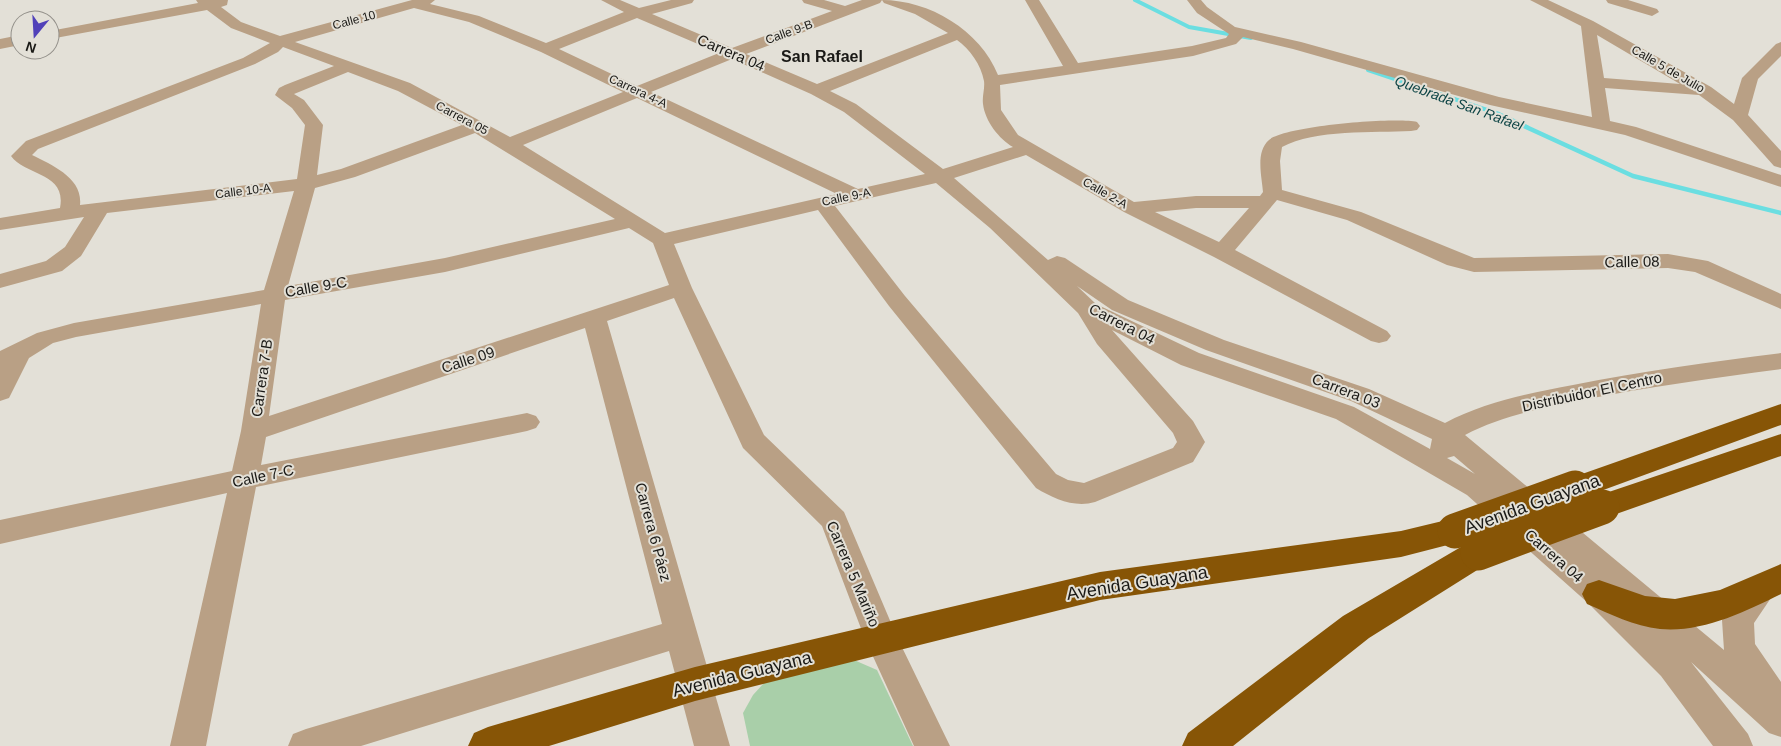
<svg xmlns="http://www.w3.org/2000/svg" width="1781" height="746" font-family="Helvetica,sans-serif">
	<style>
		.green { fill: #a9cfa9 }
		.lines { fill: none; stroke-linecap: round; stroke-linejoin: round }
		.stream-far1 { stroke: #6bdee1; stroke-width: 4 }
		.stream { stroke: #6bdee1; stroke-width: 4.5 }
		.minor { fill: #b9a085; fill-rule: evenodd }
		.highway { fill: #875506; fill-rule: evenodd }
		.highway-bridge-far1 { stroke: #875506; stroke-width: 28 }
		.highway-bridge { stroke: #875506; stroke-width: 35 }
		.labels { text-anchor: middle; stroke-width: 4; stroke-linejoin: round; paint-order: stroke }
		.far-street-label { font-size: 12px; fill: #1a1916; stroke: #e3e0d7 }
		.far-water-label { font-size: 14px; font-style: italic; fill: #0c4344; stroke: #e3e0d7 }
		.street-label { font-size: 15px; fill: #1a1916; stroke: #e3e0d7 }
		.far-district-label { font-size: 16px; font-weight: bold; fill: #1a1916; stroke: #e3e0d7 }
		.near-street-label { font-size: 18px; fill: #1a1916; stroke: #e3e0d7 }
	</style>
	<rect width="100%" height="100%" fill="#e3e0d7"/>
	<path class="green" d="M854,660L877,670L913,746H750L743,713L753,695L764,683Z"/>
	<g class="lines">
		<path class="stream-far1" d="M1135,0L1189,27L1251,38
			M1368,70L1499,114L1527,127"/>
		<path class="stream" d="M1524,126L1633,176L1781,213"/>
		<path class="minor" d="M196,0H228L227,5L221,7L241,22L280,36L412,0H435L430,4L479,16L546,43L624,12L601,0H620L639,8L671,0H694L692,3L652,14L732,48L832,11L804,3L802,0H824L845,6L862,0H882L880,3L746,54L817,84L948,33L915,14L884,3L882,0C929,0 980,30 998,75L1063,66L1025,0H1039L1078,63L1192,46L1226,38L1229,34L1197,13L1187,0H1201L1207,7L1235,27L1301,42L1499,97L1592,117L1581,26L1530,0H1548L1593,21L1711,87L1734,104L1742,78L1776,44L1781,42V56L1758,79L1748,115L1781,151V168L1774,166L1733,120L1699,95L1605,88L1610,121L1636,127L1781,175V187L1625,135L1490,105L1293,49L1243,37L1236,44L1193,56L1000,85L1001,110L1018,135L1134,202L1196,196H1260L1263,192C1262,177 1255,152 1269,140C1285,126 1395,117 1417,122L1420,126L1417,130L1411,131C1374,133 1315,129 1282,147L1280,161L1282,190L1361,212L1474,258L1668,254L1708,261L1781,294V309L1695,272L1668,268L1474,272L1447,265L1347,220L1277,200L1235,250L1387,331L1391,336L1387,341L1379,343L1371,341L1214,257L1124,212L1026,155L954,178L1048,260L1057,256L1065,258L1128,300L1224,340L1369,389L1445,423C1485,402 1530,393 1573,385C1642,371 1711,362 1781,353V369C1714,378 1647,387 1582,400C1542,408 1501,416 1465,435L1724,650L1722,620L1727,610L1750,580L1761,576L1772,580L1777,589L1754,623L1755,644L1781,682V737L1769,733L1691,662L1748,734L1753,746H1713L1661,676L1588,603L1467,495L1336,419L1181,365L1112,330L1193,421L1205,442L1193,462L1095,502C1075,508 1054,499 1036,488L889,306L818,210L674,244L692,288L764,435L844,512L897,637L950,746H914L865,639L822,526L743,448L674,298L607,321L730,746H694L669,651L361,746H288L293,734L306,729L662,624L585,328L266,437L261,465L527,413L536,416L540,422L536,428L527,431L256,487L206,746H170L227,493L0,544V520L232,471L241,431L261,304L76,337L53,343L29,358L9,398L0,401V351L37,333L74,323L264,290L294,191L107,213L81,256L62,271L0,288V274L46,261L65,247L84,217L0,230V218L60,208C67,172 25,176 11,156L26,141L243,58L270,43L231,28L207,10L50,39V31L198,3ZM414,8L469,22L541,52L623,92L510,137L410,83L295,42ZM637,18L719,53L637,86L559,49ZM1597,35L1680,84L1604,78ZM957,40C970,49 981,65 984,81C985,89 982,96 983,104C985,121 999,139 1013,147L943,169L856,104L830,91ZM283,47L334,66L285,85L279,88L275,95L292,108L305,125L297,179L80,205C83,178 52,165 32,155L38,149L255,64L278,52ZM732,59L811,94L844,112L925,174L858,189L651,92ZM348,72L398,91L462,125L341,169L317,175L323,125L304,100L294,94ZM637,98L837,194L665,233L523,145ZM475,133L615,219L445,258L288,286L315,188L355,177ZM936,183L990,228L1078,313L1097,344L1173,433L1177,442L1173,448L1084,483L1068,480L1056,474L905,296L835,206ZM1196,208H1249L1219,242L1155,212ZM629,228L653,243L669,285L269,416L285,300L445,272ZM1077,286L1112,310L1206,350L1351,401L1432,439L1430,449L1354,407L1199,353L1096,304ZM1454,456L1475,474L1447,458Z
			M1606,0H1628L1657,9L1659,12L1652,16L1608,3Z
			M20,35V45L0,49V39Z"/>
		<path class="highway" d="M1781,404V425L1576,500L1565,496L1560,488L1565,480Z
			M1781,434V456L1602,519L1591,516L1586,507L1591,498Z
			M1455,518L1467,522L1471,531L1467,540L1401,557L1100,600L695,701L549,746H468L474,733L488,727L695,667L1100,572L1401,531Z
			M1478,540L1490,544L1495,553L1490,562L1369,638L1233,746H1182L1188,733L1343,616L1466,544Z
			M1781,564V594C1745,612 1701,633 1660,629C1634,626 1610,614 1587,604L1582,594L1587,584L1599,580L1645,596L1675,599L1720,590Z"/>
		<path class="highway-bridge-far1" d="M1572,489L1576,488"/>
		<path class="highway-bridge" d="M1455,531L1575,488
			M1478,553L1602,507"/>
	</g>
	<g class="labels">
		<g class="far-street-label">
			<text transform="translate(354 20) rotate(-15)" y="4">Calle 10</text>
			<text transform="translate(789 32) rotate(-20)" y="4">Calle 9-B</text>
			<text transform="translate(1668 69) rotate(30)" y="4">Calle 5 de Julio</text>
			<text transform="translate(638 91) rotate(25)" y="4">Carrera 4-A</text>
			<text transform="translate(462 118) rotate(28)" y="4">Carrera 05</text>
			<text transform="translate(243 191) rotate(-7)" y="4">Calle 10-A</text>
			<text transform="translate(1105 193) rotate(30)" y="4">Calle 2-A</text>
			<text transform="translate(846 197) rotate(-12)" y="4">Calle 9-A</text>
		</g>
		<g class="far-water-label">
			<text transform="translate(1459 103) rotate(20)" y="5">Quebrada San Rafael</text>
		</g>
		<g class="street-label">
			<text transform="translate(731 53) rotate(23)" y="5">Carrera 04</text>
			<text transform="translate(1632 262) rotate(-1)" y="5">Calle 08</text>
			<text transform="translate(316 287) rotate(-10)" y="5">Calle 9-C</text>
			<text transform="translate(1122 324) rotate(27)" y="5">Carrera 04</text>
			<text transform="translate(468 360) rotate(-18)" y="5">Calle 09</text>
			<text transform="translate(262 378) rotate(-82)" y="5">Carrera 7-B</text>
			<text transform="translate(1346 391) rotate(21)" y="5">Carrera 03</text>
			<text transform="translate(1592 392) rotate(-12)" y="5">Distribuidor El Centro</text>
			<text transform="translate(263 476) rotate(-12)" y="5">Calle 7-C</text>
			<text transform="translate(653 532) rotate(75)" y="5">Carrera 6 Páez</text>
			<text transform="translate(1554 556) rotate(41)" y="5">Carrera 04</text>
			<text transform="translate(853 574) rotate(67)" y="5">Carrera 5 Mariño</text>
		</g>
		<g class="far-district-label">
			<text x="822" y="62">San Rafael</text>
		</g>
		<g class="near-street-label">
			<text transform="translate(1532 504) rotate(-20)" y="6">Avenida Guayana</text>
			<text transform="translate(1137 583) rotate(-9)" y="6">Avenida Guayana</text>
			<text transform="translate(742 674) rotate(-14)" y="6">Avenida Guayana</text>
		</g>
	</g>
	<g transform="translate(35 35) rotate(198)"><circle r="24" fill="#e3e0d7" stroke="#93908a"/>
	<path d="M0-4L9 19L0 12L-9 19Z" fill="#5141b9"/>
	<text y="-8" font-size="14" font-weight="bold" text-anchor="middle" fill="#1a1916">N</text>
	</g>
</svg>
